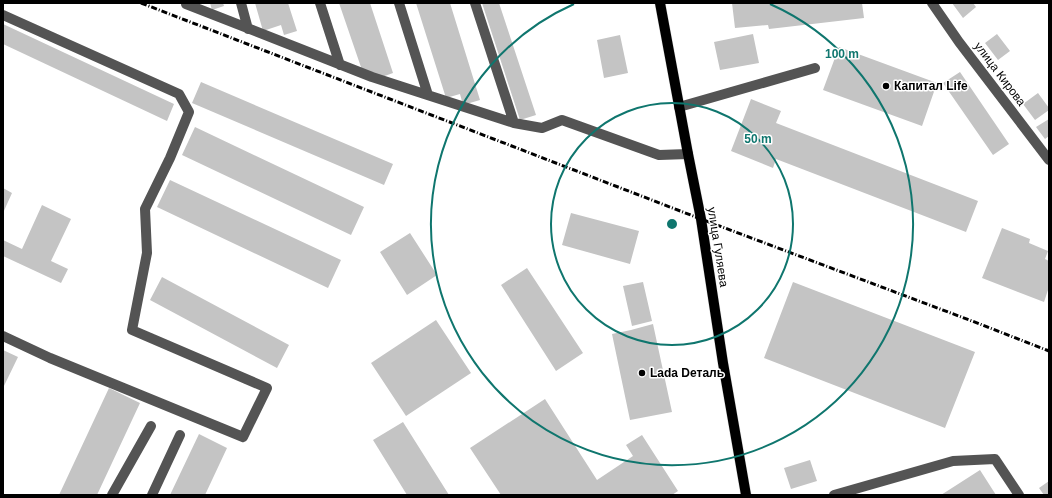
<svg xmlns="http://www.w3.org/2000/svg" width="1052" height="498" viewBox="0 0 1052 498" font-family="Helvetica,sans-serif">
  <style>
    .building { fill: #c4c4c4 }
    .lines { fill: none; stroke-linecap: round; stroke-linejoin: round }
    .major-casing { stroke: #dbdbdb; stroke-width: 11 }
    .minor { stroke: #545454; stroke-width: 10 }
    .major { stroke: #000; stroke-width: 10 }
    .rail { stroke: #000; stroke-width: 3; stroke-dasharray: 6 2 1 2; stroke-linecap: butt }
    .ring { fill: none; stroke: #0f766e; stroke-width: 2 }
    .poi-dot { fill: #000; stroke: #fff; stroke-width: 1.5 }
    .labels { text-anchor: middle; stroke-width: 3; stroke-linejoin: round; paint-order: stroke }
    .street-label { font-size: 12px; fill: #000; stroke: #fff }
    .poi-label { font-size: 12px; font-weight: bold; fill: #000; stroke: #fff; text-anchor: start }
    .centre { fill: #0f766e; stroke: #fff; stroke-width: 2 }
    .ring-label { font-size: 12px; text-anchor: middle; font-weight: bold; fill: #0f766e; stroke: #fff; stroke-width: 3; stroke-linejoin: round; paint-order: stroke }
  </style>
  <rect width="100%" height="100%" fill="#fff"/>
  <path class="building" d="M210,3H223L224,6L212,10Z
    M255,3H288L297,31L284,35L281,25L263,31Z
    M339,3H370L393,73L379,78L363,73Z
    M416,3H450L480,100L463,105L460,94L446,98Z
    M482,3H499L536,115L520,120Z
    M732,3H862L864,18L769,29L768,25L735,28Z
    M952,3H973L976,7L963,18Z
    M3,24L174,104L167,121L3,44Z
    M753,34L759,63L720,70L714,42Z
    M997,34L1010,51L998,60L985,43Z
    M620,35L628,73L604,78L597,40Z
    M839,47L937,83L922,126L823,90Z
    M960,72L1009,144L993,155L943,83Z
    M201,82L393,164L384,185L192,103Z
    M1038,93L1049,108V110L1035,120L1023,104Z
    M751,99L781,111L776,123L978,201L966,232L776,159L773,168L731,151Z
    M1049,119V136L1045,139L1036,127Z
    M195,127L364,207L351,235L182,155Z
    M170,180L341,260L328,288L157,207Z
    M3,188L12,193L3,213Z
    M42,205L71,219L51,261L68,269L61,283L3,256V240L22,249Z
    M571,213L639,231L630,264L562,245Z
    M1002,228L1030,239L1029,243L1048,251L1045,259L1049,261V287L1044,302L982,278Z
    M410,233L437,275L407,295L380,252Z
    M527,268L583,353L556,371L501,285Z
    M162,277L289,345L277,368L150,300Z
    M643,282L652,321L632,326L623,286Z
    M793,282L975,352L945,428L764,358Z
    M436,320L471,373L406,416L371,363Z
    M653,324L672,412L630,420L612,334L631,330Z
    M3,350L18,357L3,388Z
    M109,388L140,403L97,495H59Z
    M545,399L597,480L633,456L626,445L642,435L678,491L672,495H501L470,448Z
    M403,422L449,495H407L373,440Z
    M199,434L227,448L205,495H170Z
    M810,460L817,481L791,489L784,468Z
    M980,470L996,495H941Z
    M1049,481V495H1044L1039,488Z"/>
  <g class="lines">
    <defs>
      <path id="major" d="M660,3L688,154L701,219L723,363L746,495"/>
    </defs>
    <use href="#major" class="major-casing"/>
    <path class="minor" d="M186,3V4L372,77L514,123L542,128L562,120L659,155L688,154
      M241,3L248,29
      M320,3L340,65
      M399,3L428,95
      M475,3L514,123
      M932,3L959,42L1049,160
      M3,15L179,94L189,112L170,158L145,209L147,253L132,330L267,388L243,437L50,358L3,336
      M679,107L815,68
      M112,495L151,426
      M152,495L180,435
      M834,495L953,461L995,459L1019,495"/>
    <use href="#major" class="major"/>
    <path class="rail" d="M141,3L701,219L972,321L1049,351"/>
  </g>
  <g class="ring">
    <circle cx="672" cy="224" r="121"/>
    <path d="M770 4A241 241 0 1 1 574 4"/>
  </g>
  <g class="poi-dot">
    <circle cx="886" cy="86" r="4"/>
    <circle cx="642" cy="373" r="4"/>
  </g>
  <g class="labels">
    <g class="street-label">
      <text transform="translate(1000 74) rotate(53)" y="4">улица Кирова</text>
      <text transform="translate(718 247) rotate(81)" y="4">улица Гуляева</text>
    </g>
    <g class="poi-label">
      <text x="894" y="90">Капитал Life</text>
      <text x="650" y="377">Lada Dеталь</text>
    </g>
  </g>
  <circle cx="672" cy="224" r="6" class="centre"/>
  <g class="ring-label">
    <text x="842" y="58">100 m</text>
    <text x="758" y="143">50 m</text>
  </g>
  <rect width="1052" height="498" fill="none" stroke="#000000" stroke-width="8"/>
</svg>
